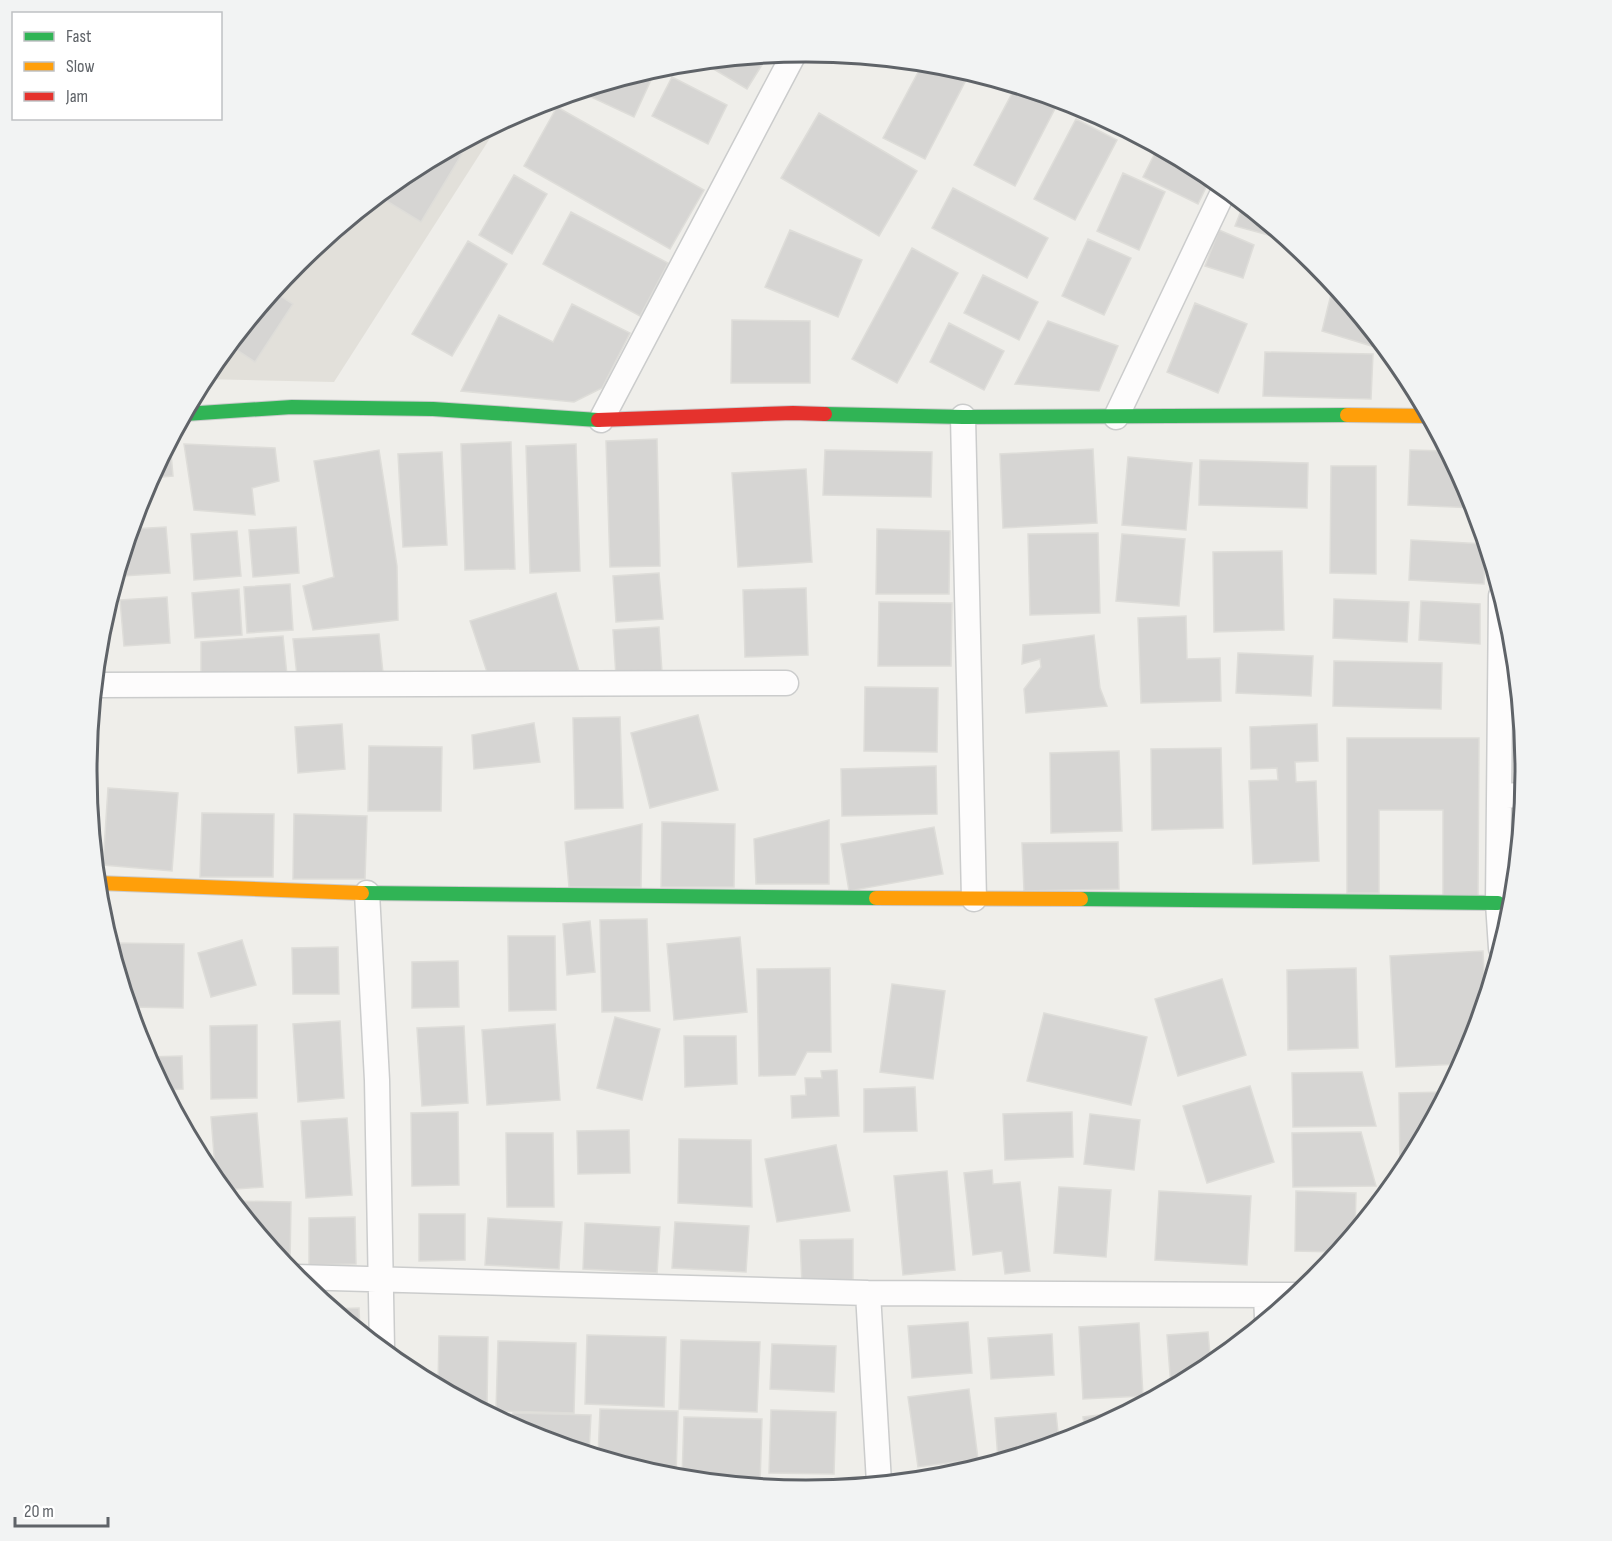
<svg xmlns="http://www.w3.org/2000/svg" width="1612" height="1541" viewBox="0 0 1612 1541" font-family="'Sofia Sans Condensed',sans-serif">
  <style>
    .education { fill: #e2e0da }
    .building { fill: #d6d5d3; stroke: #deddd9; stroke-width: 1.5 }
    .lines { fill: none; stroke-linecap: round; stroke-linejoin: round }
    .street-casing { stroke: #cbcccc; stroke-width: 27 }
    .fast-casing { stroke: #cacacb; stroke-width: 16 }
    .slow-casing { stroke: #cacacb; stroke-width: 16 }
    .jam-casing { stroke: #cacacb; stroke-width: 16 }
    .street { stroke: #fdfcfc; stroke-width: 24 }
    .fast { stroke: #30b455; stroke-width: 14 }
    .slow { stroke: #ff9f0a; stroke-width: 14 }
    .jam { stroke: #e5322d; stroke-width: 14 }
    .rim { fill: none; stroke: #5f6368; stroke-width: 3 }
  </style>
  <rect width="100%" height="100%" fill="#efeeea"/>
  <path class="education" d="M501,121L334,382L203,379L208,370L297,261L407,172Z"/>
  <path class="building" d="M768,55L747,89L700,61Z
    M923,63L934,64L966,80L925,159L883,138Z
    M657,67L634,117L578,91Z
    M672,77L727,105L708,144L652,116Z
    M1016,86L1060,99L1015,186L974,165Z
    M557,107L704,190L670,249L524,166Z
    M819,113L917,171L879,236L781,178Z
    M1076,119L1117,140L1075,220L1034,199Z
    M1158,147L1211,177L1198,204L1143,177Z
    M452,148L462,154L421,222L385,200L397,180L407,172Z
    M1123,173L1165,192L1139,250L1097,231Z
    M514,175L547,194L512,254L479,235Z
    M953,188L1048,238L1027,278L932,228Z
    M1244,203L1278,232L1276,237L1235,226Z
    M361,209L345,235L337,229Z
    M571,212L668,263L640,316L543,264Z
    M790,230L862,260L838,317L765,287Z
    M1219,230L1254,245L1243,278L1205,266Z
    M1088,239L1131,258L1104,315L1062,296Z
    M468,241L507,264L452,356L412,334Z
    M912,248L958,273L897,383L852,359Z
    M983,275L1038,302L1019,340L964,313Z
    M1333,286L1380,342L1378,348L1322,331Z
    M273,291L293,304L255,362L229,345Z
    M1195,303L1247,324L1218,393L1167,372Z
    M572,304L630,333L602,388L574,402L461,391L499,315L553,342Z
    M732,320L810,321V383H731Z
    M1048,321L1118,346L1099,391L1015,384Z
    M949,323L1004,351L984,390L930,362Z
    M1265,352L1373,354L1371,399L1263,396Z
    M657,439L660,566L610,567L606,441Z
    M170,441L173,476L150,478Z
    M511,442L515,569L465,570L461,444Z
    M184,444L275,448L279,481L252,488L255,515L194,510Z
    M576,444L580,571L530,573L526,446Z
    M1093,449L1097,523L1003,528L1000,454Z
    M379,450L397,566L398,620L313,630L303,586L334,577L314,461Z
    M825,450L932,452L931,497L823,495Z
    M1410,450L1447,451L1471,495L1475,508L1408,505Z
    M442,452L447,545L403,547L398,454Z
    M1128,457L1192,463L1186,530L1122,525Z
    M1200,460L1308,463L1307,508L1199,505Z
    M1331,466H1376V574L1330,573Z
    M806,469L812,562L738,567L732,473Z
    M166,527L170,573L123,576L122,559L131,529Z
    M296,527L299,573L253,577L249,530Z
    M877,529L950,531L949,594H876Z
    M237,531L241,576L194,580L191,534Z
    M1098,533L1100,613L1030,615L1028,534Z
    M1122,534L1185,539L1179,606L1116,601Z
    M1411,540L1485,544L1484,584L1409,580Z
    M1282,551L1284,630L1214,632L1213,552Z
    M659,573L663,619L616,622L613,576Z
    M290,584L293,630L247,633L244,587Z
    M806,588L808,655L745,657L743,590Z
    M239,589L242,635L195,638L192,593Z
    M556,593L581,678H489L470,621Z
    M167,597L170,643L124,646L120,600Z
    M1334,599L1409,602L1407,642L1333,638Z
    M1421,601L1480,604V644L1419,640Z
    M879,602L952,603L951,666H878Z
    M1186,616L1187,659L1220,658L1221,701L1141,703L1138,618Z
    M659,627L662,672L616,676L613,630Z
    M379,634L383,673L297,676L293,639Z
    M1094,635L1100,688L1107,706L1026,713L1024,689L1041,667L1040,659L1022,664L1023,645Z
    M283,636L287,675L201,678V642Z
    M1238,653L1313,656L1311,696L1236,693Z
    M1334,661L1442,663L1441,709L1333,706Z
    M865,687L938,688L937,752L864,751Z
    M698,715L718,790L650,808L631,733Z
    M620,717L623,808L575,809L573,718Z
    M534,723L540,762L474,769L472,735Z
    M342,724L345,769L298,773L295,727Z
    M1317,724L1318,761L1295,762L1296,782L1316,781L1319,861L1253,864L1249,781L1278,780L1277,768L1251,769L1250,727Z
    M1347,738H1479L1478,896H1443V810H1379V893H1347Z
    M369,746L442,747L441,811H368Z
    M1221,748L1223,828L1152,830L1151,749Z
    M1119,751L1122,831L1051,833L1050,753Z
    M936,766L937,814L842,816L841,769Z
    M108,788L178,793L172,871L103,865Z
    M202,813L274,814L273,877H200Z
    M294,814L367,816L365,879H293Z
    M829,820V884H756L754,839Z
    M662,822L735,824L734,887H661Z
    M642,824L641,887H569L565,842Z
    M934,827L943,874L849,891L841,844Z
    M1118,842L1119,889L1024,891L1022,843Z
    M647,919L650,1011L602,1012L600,920Z
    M590,921L595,972L567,975L563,924Z
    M508,936H555L556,1010L509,1011Z
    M740,937L747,1012L674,1020L667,944Z
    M242,940L256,985L211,997L198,953Z
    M111,943L184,944L183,1008L130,1007Z
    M338,947L339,994H293L292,948Z
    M1483,951L1485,997L1471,1046L1461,1064L1396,1067L1390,956Z
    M458,961L459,1007L412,1008V962Z
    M830,968L831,1052H807L795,1075L759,1076L757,969Z
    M1356,968L1358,1048L1288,1050L1287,970Z
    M1222,979L1246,1055L1178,1076L1155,999Z
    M892,984L945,991L933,1079L880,1072Z
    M1044,1013L1147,1037L1131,1105L1027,1081Z
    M615,1017L660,1029L642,1100L597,1088Z
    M340,1021L344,1098L298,1102L293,1024Z
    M555,1024L560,1100L487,1105L482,1030Z
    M257,1025V1098L211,1099L210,1026Z
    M464,1026L468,1103L422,1106L417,1028Z
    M684,1036H736L737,1084L685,1087Z
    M182,1056L183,1089L165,1090L147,1057Z
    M837,1070L839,1116L792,1118L791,1096L806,1095L805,1078H822L821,1071Z
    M1362,1072L1376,1126L1293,1127L1292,1073Z
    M1250,1086L1274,1162L1207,1183L1183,1106Z
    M915,1087L917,1131L864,1132V1089Z
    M1446,1092L1404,1171L1400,1173L1399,1093Z
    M458,1112L459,1185L412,1186L411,1113Z
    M1072,1112L1073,1157L1005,1160L1003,1114Z
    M257,1113L263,1187L224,1190L216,1180L211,1117Z
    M1090,1114L1140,1120L1134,1170L1084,1164Z
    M347,1118L352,1195L306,1198L301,1121Z
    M629,1130L630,1173L578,1174L577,1131Z
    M1361,1132L1376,1186L1293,1187L1292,1133Z
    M506,1133H553L554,1207H507Z
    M679,1139L751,1140L752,1207L678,1203Z
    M836,1145L850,1211L777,1222L765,1159Z
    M992,1170L993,1184L1020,1182L1030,1271L1005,1274L1002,1251L973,1255L964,1173Z
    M947,1171L955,1270L903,1275L894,1176Z
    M1059,1187L1111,1190L1106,1257L1054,1253Z
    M1159,1191L1251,1196L1247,1265L1155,1260Z
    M1296,1191L1356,1193L1355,1230L1337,1252L1295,1251Z
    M233,1201L291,1202L290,1265H286Z
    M419,1214H465V1260L419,1261Z
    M355,1217L356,1264L309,1265V1218Z
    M488,1218L562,1222L559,1269L485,1265Z
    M675,1222L749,1226L746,1272L672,1268Z
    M585,1223L660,1227L657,1273L583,1269Z
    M853,1239V1282L802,1284L800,1240Z
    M359,1308L360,1331L334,1309Z
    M968,1322L972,1373L912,1378L908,1326Z
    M1139,1323L1143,1396L1083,1399L1079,1327Z
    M1208,1332L1211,1365L1171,1387L1167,1335Z
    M1052,1334L1054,1375L991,1379L988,1338Z
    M587,1335L666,1337L664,1407L585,1404Z
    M439,1336L488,1337L487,1407H478L438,1386Z
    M681,1340L760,1342L757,1412L679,1409Z
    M498,1341L576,1343L574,1413L496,1411Z
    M772,1344L836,1346L834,1392L770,1389Z
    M969,1389L978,1459L918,1467L908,1397Z
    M600,1409L678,1411L676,1477L665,1476L598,1456Z
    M771,1410L836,1412L834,1474L769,1473Z
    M1125,1412L1085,1433L1083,1417Z
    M513,1413L591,1415L589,1453L530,1435L512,1425Z
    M1056,1413L1059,1442L998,1460L995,1418Z
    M684,1417L762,1419L760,1485L682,1478Z"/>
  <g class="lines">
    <defs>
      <path id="street" d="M963,417L974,899
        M1116,417L1225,188
        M601,420L795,52
        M95,685L786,683
        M1500,796L1523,795
        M367,893L377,1080L382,1348
        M1501,948L1498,903L1501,596
        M296,1277L868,1293L1296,1295
        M868,1293L879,1483
        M1266,1295L1267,1318"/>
      <path id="fast" d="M185,414L292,407L433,409L598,420
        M825,414L963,417L1347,415
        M362,893L876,898
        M1081,899L1498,903"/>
      <path id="slow" d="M1347,415L1428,416
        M98,883L362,893
        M876,898L1081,899"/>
      <path id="jam" d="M598,420L793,413L825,414"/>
    </defs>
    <use href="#street" class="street-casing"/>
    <use href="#fast" class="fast-casing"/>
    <use href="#slow" class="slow-casing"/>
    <use href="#jam" class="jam-casing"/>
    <use href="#street" class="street"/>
    <use href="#fast" class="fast"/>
    <use href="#slow" class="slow"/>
    <use href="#jam" class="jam"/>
  </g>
  <path d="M0 0H1612V1541H0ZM97 771a709 709 0 1 1 1418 0a709 709 0 1 1-1418 0Z" fill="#f2f3f3" fill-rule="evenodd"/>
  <path class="rim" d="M97 771a709 709 0 1 1 1418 0a709 709 0 1 1-1418 0Z"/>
  <rect x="12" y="12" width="210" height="108" fill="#ffffff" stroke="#bfc1c3" stroke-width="1.5"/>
  <rect x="24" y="32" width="30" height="9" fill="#30b455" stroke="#bfc1c3" stroke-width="1.5"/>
  <text x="66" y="42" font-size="18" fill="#5f6368">Fast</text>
  <rect x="24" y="62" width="30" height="9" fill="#ff9f0a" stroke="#bfc1c3" stroke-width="1.5"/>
  <text x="66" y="72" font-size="18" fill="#5f6368">Slow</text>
  <rect x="24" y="92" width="30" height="9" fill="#e5322d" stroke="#bfc1c3" stroke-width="1.5"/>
  <text x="66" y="102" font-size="18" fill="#5f6368">Jam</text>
  <path d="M15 1517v9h93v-9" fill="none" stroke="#5f6368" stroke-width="3"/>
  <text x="24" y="1517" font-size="18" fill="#5f6368" stroke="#ffffff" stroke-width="4.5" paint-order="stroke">20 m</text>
</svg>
